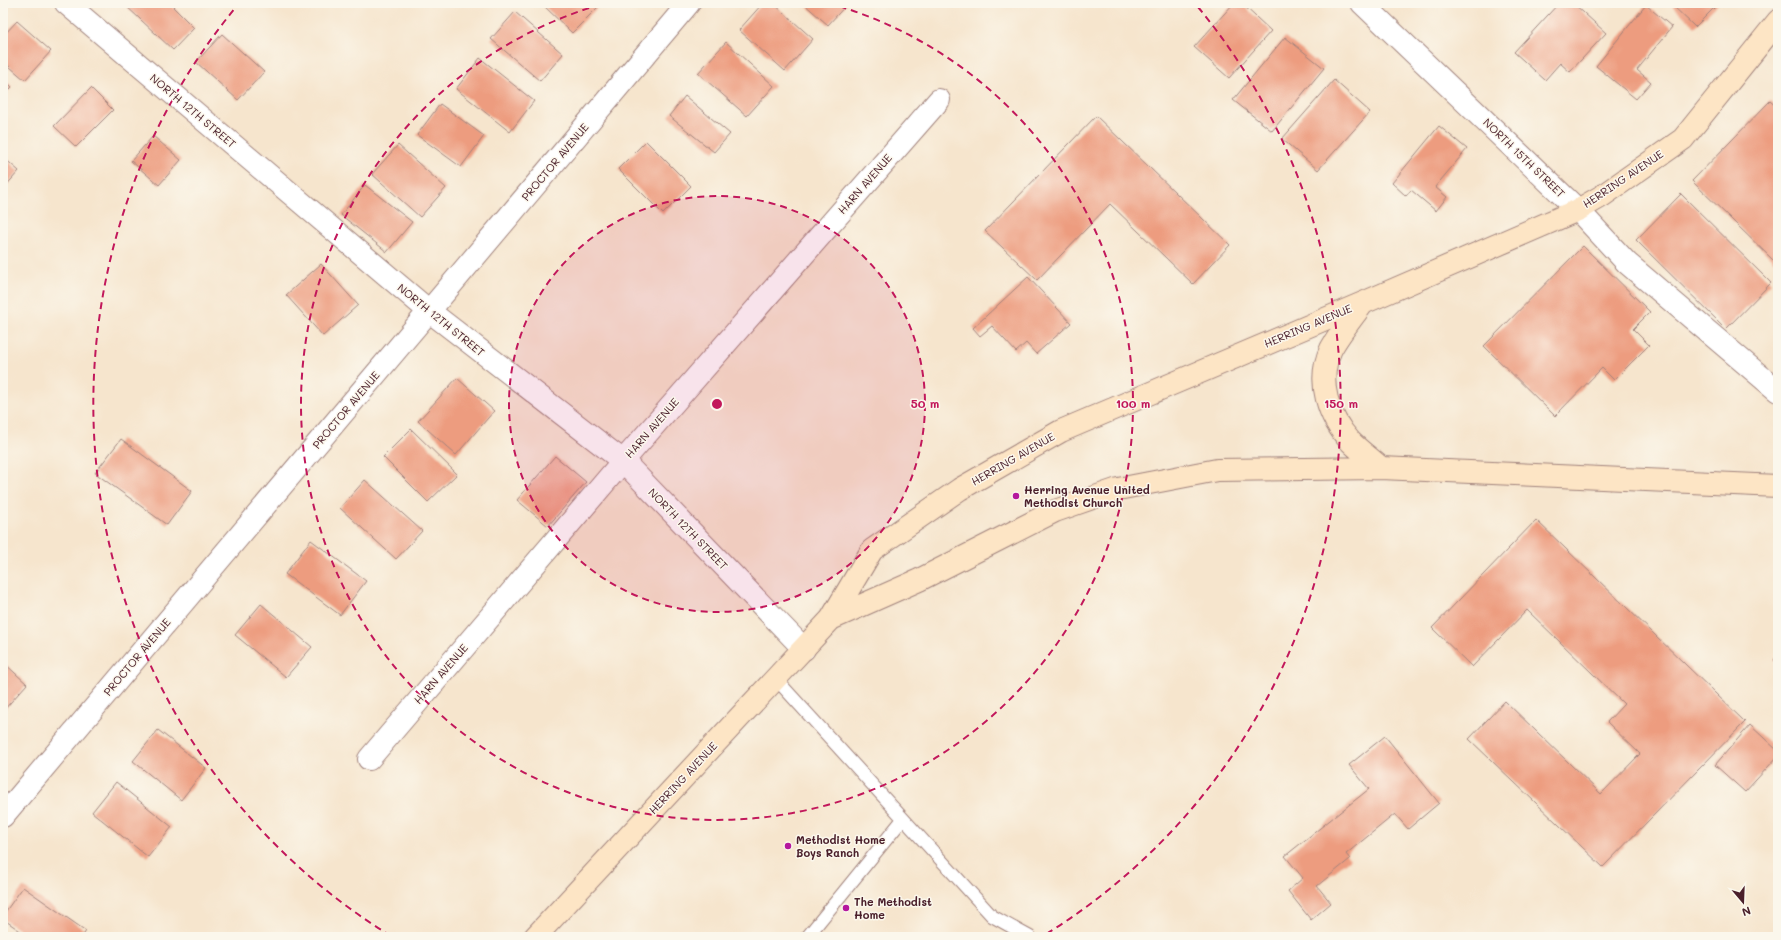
<svg xmlns="http://www.w3.org/2000/svg" width="1781" height="940" viewBox="0 0 1781 940" font-family="Mali,sans-serif">
  <style>
    .building { fill: #ed9c7f }
    .lines { fill: none; stroke-linecap: round; stroke-linejoin: round }
    .lane-casing { stroke: #a0827c; stroke-width: 14 }
    .street-casing { stroke: #a0827c; stroke-width: 24 }
    .secondary-casing { stroke: #a0827c; stroke-width: 24 }
    .lane { stroke: #fff; stroke-width: 12 }
    .street { stroke: #fff; stroke-width: 22 }
    .secondary { stroke: #fde5c5; stroke-width: 22 }
    .ring { fill: none; stroke: #c2185b; stroke-width: 2; stroke-dasharray: 7 5 }
    .poi-dot { fill: #b5179e; stroke: #fbf7ec; stroke-width: 1.5 }
    .labels { text-anchor: middle; stroke-width: 3; stroke-linejoin: round; paint-order: stroke }
    .street-label { font-size: 11px; fill: #4a1f2b; stroke: #fbf7ec }
    .poi-label { font-size: 11px; font-weight: bold; fill: #4a1f2b; stroke: #fbf7ec; text-anchor: start }
    .centre { fill: #c2185b; stroke: #fbf7ec; stroke-width: 2 }
    .ring-label { font-size: 12px; text-anchor: middle; font-weight: bold; fill: #c2185b; stroke: #fbf7ec; stroke-width: 3; stroke-linejoin: round; paint-order: stroke }
  </style>
  <rect width="100%" height="100%" fill="#fbf7ec"/>
  <filter id="ink" filterUnits="userSpaceOnUse"><feTurbulence type="fractalNoise" baseFrequency=".025" numOctaves="2"/><feDisplacementMap in="SourceGraphic" scale="8" xChannelSelector="R" yChannelSelector="G"/><feConvolveMatrix kernelMatrix="1 2 1 2 8 2 1 2 1" color-interpolation-filters="sRGB"/></filter>
  <filter id="wash" filterUnits="userSpaceOnUse"><feTurbulence type="fractalNoise" baseFrequency=".012" numOctaves="4" result="noise"/><feDisplacementMap in="SourceGraphic" scale="16" xChannelSelector="R" yChannelSelector="G"/><feGaussianBlur stdDeviation="0.9" result="paint"/><feColorMatrix in="noise" values="0 0 0 0 0 0 0 0 0 0 0 0 0 0 0 0 0 1.4 0 .05"/><feComposite in="paint" operator="in"/></filter>
  <g filter="url(#wash)">
    <rect width="100%" height="100%" fill="#f6e5cd"/>
    <g id="blocks">
      <path class="building" d="M125,3H177L173,7L194,28L173,50L124,4Z
        M541,3H602L572,33Z
        M763,3H773L813,39L785,71L739,30Z
        M803,3H848L828,25Z
        M1234,3H1241L1271,31L1229,78L1194,47Z
        M1559,3H1573L1606,33L1570,72L1560,63L1545,80L1514,52Z
        M1670,3H1719L1695,27Z
        M1646,5L1672,27L1637,70L1651,82L1636,99L1596,66Z
        M515,12L563,54L540,81L491,39Z
        M17,21L51,51L25,80L3,61V36Z
        M222,34L264,72L238,100L196,62Z
        M1285,37L1324,68L1272,131L1233,100Z
        M726,42L774,86L747,116L698,73Z
        M480,58L534,101L510,132L456,89Z
        M3,78L12,87L3,96Z
        M1334,80L1370,112L1318,170L1282,139Z
        M91,88L113,110L76,147L54,126Z
        M685,96L730,134L714,152L669,116Z
        M1770,101L1778,108V258L1775,262L1692,181Z
        M440,104L484,136L461,167L417,135Z
        M1096,116L1230,245L1193,284L1110,204L1037,280L985,231Z
        M1439,126L1467,149L1435,187L1447,197L1436,211L1411,190L1406,196L1392,183Z
        M153,136L181,160L159,185L131,161Z
        M646,141L691,186L663,214L618,169Z
        M398,145L446,188L420,217L372,174Z
        M3,157L19,171L3,189Z
        M365,185L412,222L387,252L341,215Z
        M1681,194L1771,283L1726,329L1636,240Z
        M1583,246L1650,312L1633,329L1649,345L1614,380L1602,368L1555,416L1484,346Z
        M321,264L358,305L323,336L286,295Z
        M1028,277L1071,323L1036,354L1026,343L1016,352L992,326L980,336L973,328Z
        M457,378L494,411L456,455L418,421Z
        M411,429L457,474L428,502L383,457Z
        M121,439L192,491L167,525L95,473Z
        M555,456L586,482L548,526L517,500Z
        M365,480L422,531L396,559L340,508Z
        M1536,520L1745,722L1603,867L1469,739L1505,701L1601,794L1640,754L1607,722L1624,704L1527,610L1472,667L1432,628Z
        M311,540L366,581L340,615L285,574Z
        M261,604L312,647L286,677L235,635Z
        M1778,655V664L1774,660Z
        M3,662L27,684L3,711Z
        M1750,725L1778,751V756L1745,792L1715,765Z
        M158,730L206,768L181,800L133,761Z
        M1385,736L1439,803L1408,829L1395,814L1346,854L1350,859L1317,886L1331,903L1311,920L1288,891L1303,878L1285,856L1369,789L1349,765Z
        M116,782L172,827L148,857L92,812Z
        M23,887L86,931L82,937H29L3,919V915Z"/>
    </g>
  </g>
  <g filter="url(#ink)">
    <use href="#blocks" fill-opacity="0" stroke="#a0827c" stroke-width="1"/>
    <g class="lines">
      <defs>
        <path id="lane" d="M776,679L992,916L1030,937
          M807,937L903,819"/>
        <path id="street" d="M66,3L429,311L623,461L804,649
          M1362,3L1578,210L1627,263L1778,391
          M369,759L623,461L939,100
          M3,816L689,3"/>
        <path id="secondary" d="M1363,303C1353,317 1339,334 1331,349C1316,381 1328,417 1351,442C1360,451 1371,459 1381,468
          M831,619L919,580L1055,511L1118,489L1217,470L1381,468L1778,486
          M535,937L831,619L872,550L960,489L1061,431L1363,303L1578,210L1602,196L1683,139L1778,21"/>
      </defs>
      <use href="#lane" class="lane-casing"/>
      <use href="#street" class="street-casing"/>
      <use href="#secondary" class="secondary-casing"/>
      <use href="#lane" class="lane"/>
      <use href="#street" class="street"/>
      <use href="#secondary" class="secondary"/>
    </g>
  </g>
  <circle cx="717" cy="404" r="208" fill="#c2185b" fill-opacity=".12"/>
  <g class="ring">
    <circle cx="717" cy="404" r="208"/>
    <path d="M828 3A416 416 0 1 1 606 3"/>
    <path d="M391 936A624 624 0 0 1 236 7M1198 7A624 624 0 0 1 1043 936"/>
  </g>
  <g class="poi-dot">
    <circle cx="1016" cy="496" r="4"/>
    <circle cx="788" cy="846" r="4"/>
    <circle cx="846" cy="908" r="4"/>
  </g>
  <g class="labels">
    <g class="street-label">
      <text transform="translate(193 111) rotate(40)" y="4">NORTH 12TH STREET</text>
      <text transform="translate(1524 158) rotate(44)" y="4">NORTH 15TH STREET</text>
      <text transform="translate(555 162) rotate(-50)" y="4">PROCTOR AVENUE</text>
      <text transform="translate(1623 179) rotate(-34)" y="4">HERRING AVENUE</text>
      <text transform="translate(865 184) rotate(-49)" y="4">HARN AVENUE</text>
      <text transform="translate(441 320) rotate(39)" y="4">NORTH 12TH STREET</text>
      <text transform="translate(1308 326) rotate(-23)" y="4">HERRING AVENUE</text>
      <text transform="translate(346 410) rotate(-50)" y="4">PROCTOR AVENUE</text>
      <text transform="translate(652 428) rotate(-49)" y="4">HARN AVENUE</text>
      <text transform="translate(1013 459) rotate(-30)" y="4">HERRING AVENUE</text>
      <text transform="translate(688 529) rotate(46)" y="4">NORTH 12TH STREET</text>
      <text transform="translate(137 657) rotate(-50)" y="4">PROCTOR AVENUE</text>
      <text transform="translate(441 674) rotate(-49)" y="4">HARN AVENUE</text>
      <text transform="translate(683 778) rotate(-47)" y="4">HERRING AVENUE</text>
    </g>
    <g class="poi-label">
      <text x="1024" y="494">Herring Avenue United<tspan x="1024" dy="13">Methodist Church</tspan></text>
      <text x="796" y="844">Methodist Home<tspan x="796" dy="13">Boys Ranch</tspan></text>
      <text x="854" y="906">The Methodist<tspan x="854" dy="13">Home</tspan></text>
    </g>
  </g>
  <circle cx="717" cy="404" r="6" class="centre"/>
  <g class="ring-label">
    <text x="925" y="408">50 m</text>
    <text x="1133" y="408">100 m</text>
    <text x="1341" y="408">150 m</text>
  </g>
  <rect width="1781" height="940" fill="none" stroke="#fbf7ec" stroke-width="16"/>
  <g transform="translate(1743 902) rotate(161)" stroke="#fbf7ec" stroke-width="3" paint-order="stroke">
  <path d="M0-3L7 15L0 10L-7 15Z" fill="#4a1f2b"/>
  <text y="-6" font-size="11" font-weight="bold" text-anchor="middle" fill="#4a1f2b">N</text>
  </g>
</svg>
